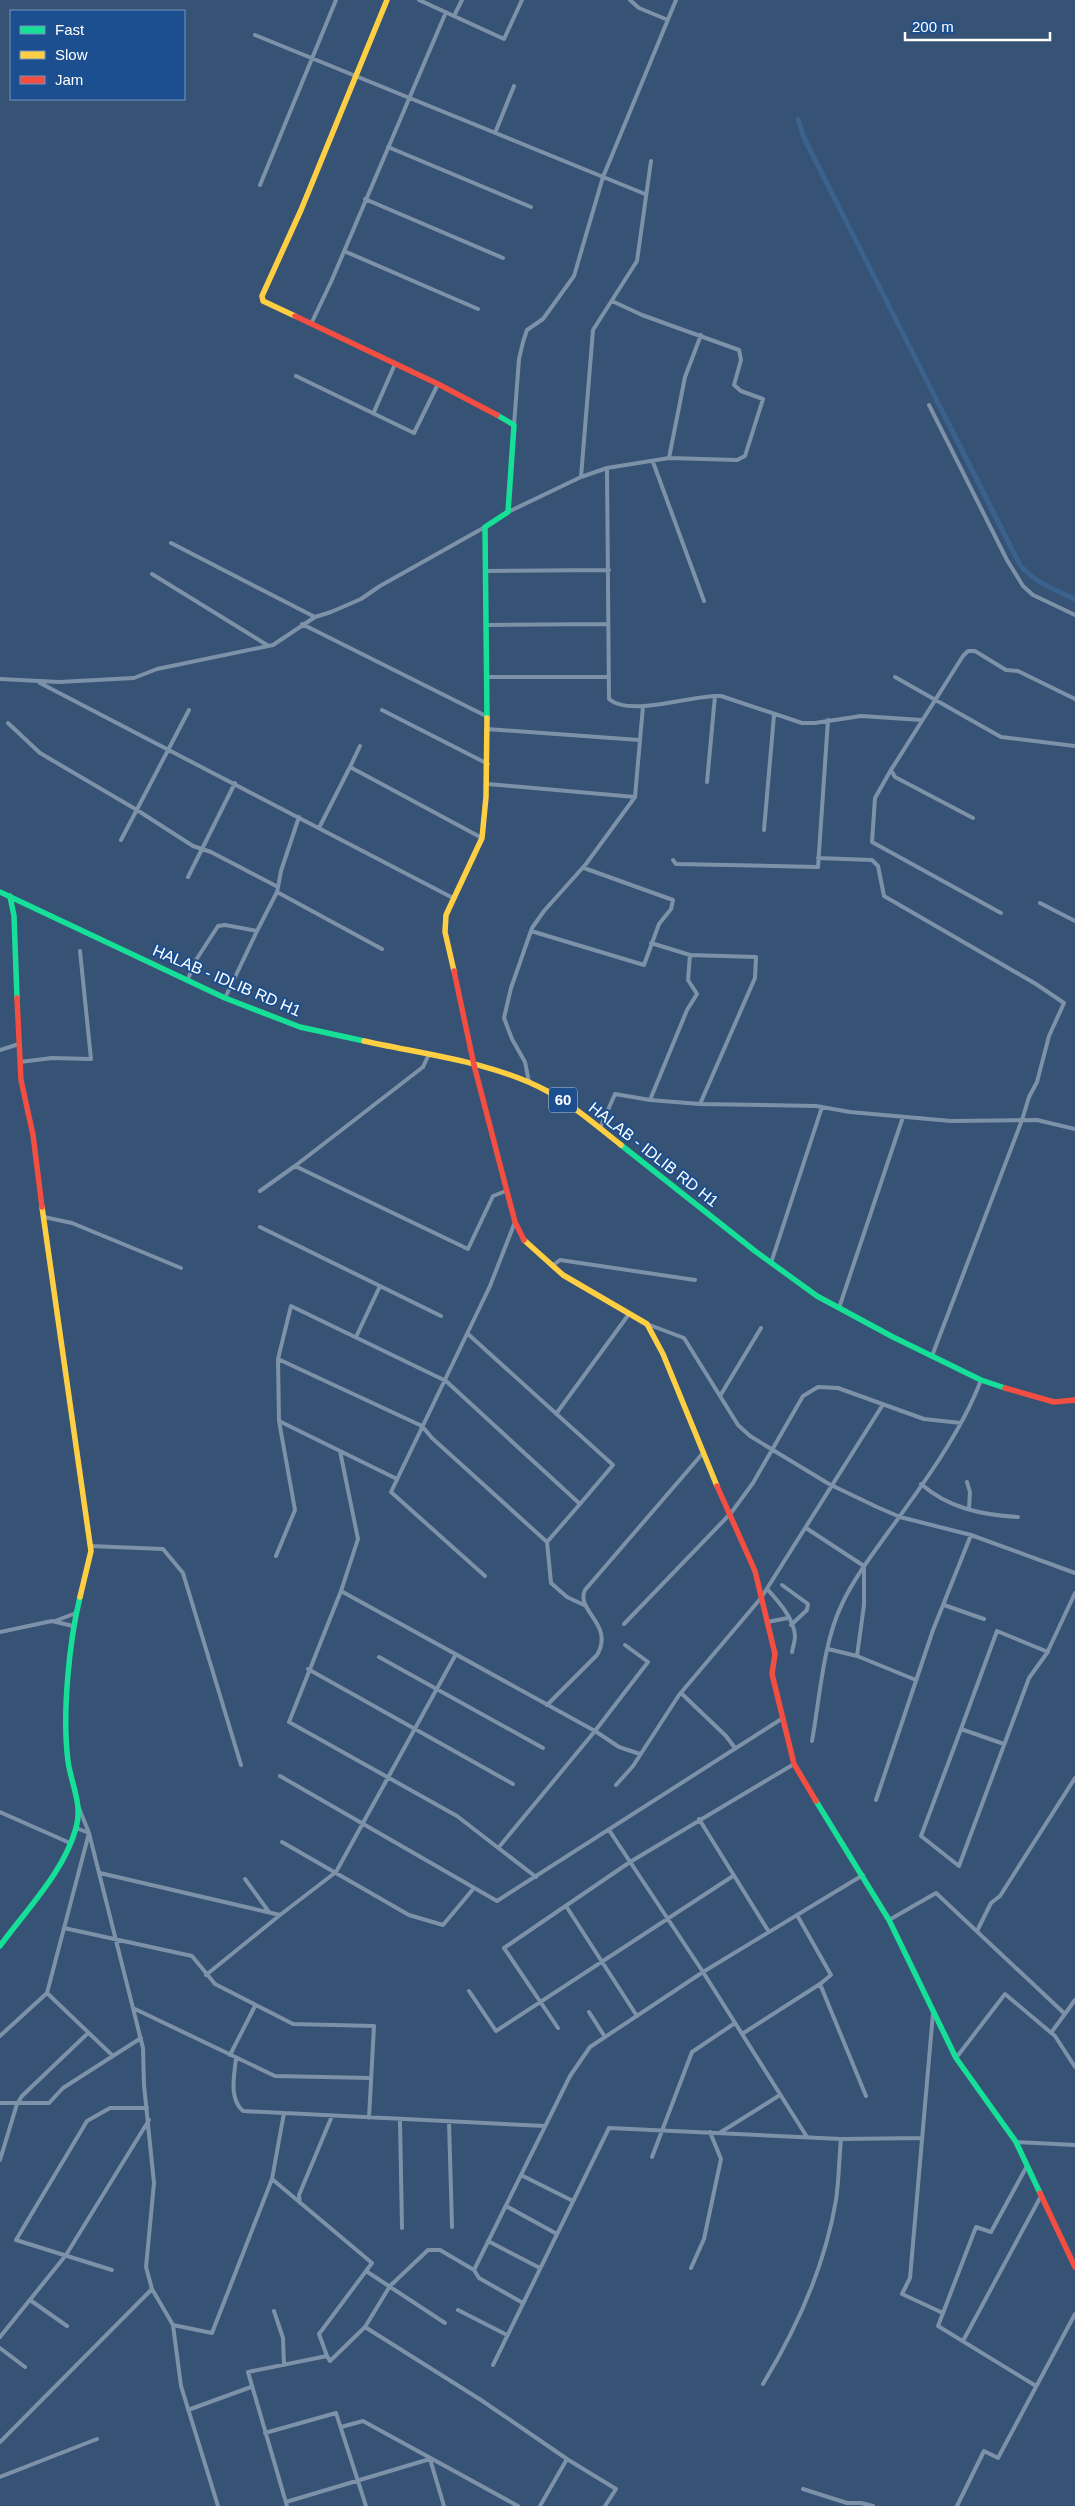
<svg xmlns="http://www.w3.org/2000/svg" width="1075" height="2506" viewBox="0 0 1075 2506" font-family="Arial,sans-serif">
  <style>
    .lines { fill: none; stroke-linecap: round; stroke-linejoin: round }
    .canal { stroke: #3b618d; stroke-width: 5 }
    .street { stroke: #7d92a8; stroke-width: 4 }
    .fast { stroke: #16e098; stroke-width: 5.5 }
    .slow { stroke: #ffcf43; stroke-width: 5.5 }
    .jam { stroke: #f24e42; stroke-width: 5.5 }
    .labels { text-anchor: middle; stroke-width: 4; stroke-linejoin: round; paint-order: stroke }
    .shield { fill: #1b4f8f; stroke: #bbcadd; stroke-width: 1 }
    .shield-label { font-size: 15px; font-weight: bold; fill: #fff }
    .street-label { font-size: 16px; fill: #fff; stroke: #1b4f8f }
  </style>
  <rect width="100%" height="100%" fill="#365274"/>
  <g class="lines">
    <path class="canal" d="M798,119L804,138L1020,565C1034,582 1055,590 1075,599"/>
    <path class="street" d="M419,0L504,39L522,0
      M630,0L639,8L668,20
      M454,16L462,0
      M255,35L645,194
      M495,133L514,86
      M388,147L531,207
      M260,185L336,0
      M365,199L503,258
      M344,251L478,309
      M311,324L331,282L446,12
      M296,376L414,433L438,384
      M929,405L1007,560L1023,586L1033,595L1075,615
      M374,412L395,364
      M514,425L519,359L523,342L527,330L543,319L574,276L603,177L676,0
      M669,458L685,377L701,335
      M653,462L704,601
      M607,468L609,699C631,718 692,694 721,696L802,723H815L861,716L922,720
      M581,477L593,330L637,261L651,161
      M508,512L581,477L607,468L669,458L737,460L745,456L763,399L741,391L734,385L741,360L739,350L642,315L612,301
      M171,543L315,617
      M487,571L609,570
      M152,574L267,645
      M302,624L488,717
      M488,625L608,624
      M488,677H608
      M895,677L1001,737L1075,746
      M0,679L59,682L134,678L157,669L273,645L315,617L331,612L361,599L380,586L485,527
      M40,683L453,898
      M382,710L488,764
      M8,723L40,753L137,810L193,846L211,852L278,887L277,892L382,949
      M487,729L639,740
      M360,746L350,767L482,838
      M892,768L875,798L872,842L1001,913
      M707,782L715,696
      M488,784L635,797
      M973,818L895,777L891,770L963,656L968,651H975L1006,670L1018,671L1075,699
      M319,828L350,767
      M764,830L774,715
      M121,840L189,710
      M818,858L872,860L878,866L884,896L1036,984L1064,1003L1049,1036L1037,1082L1029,1097L1022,1120L932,1356
      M673,860L676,864L818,867L828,720
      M188,877L235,783
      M278,887L281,871L299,817
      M1040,903L1075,921
      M531,931L644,965L659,924L671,909L673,900L584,868
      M651,943L690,955
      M188,979L196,960L218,926L225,925L257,931L277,892
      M225,998L257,931
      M0,1050L19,1044
      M20,1062L52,1058L91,1059L80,951
      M529,1082L525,1062L512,1039L504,1018L511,988L532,928L544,911L586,864L635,797L643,706
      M650,1100L700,1104L816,1106L850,1112L951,1121L1037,1120L1075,1129
      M600,1128L615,1094L650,1100L687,1010L697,994L688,980L690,955L756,957L755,978L700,1104
      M295,1166L468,1249L493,1196L506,1191
      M260,1191L295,1166L423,1067L429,1054
      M44,1217L72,1223L181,1268
      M260,1227L441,1316
      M771,1263L822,1107
      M552,1266L560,1260L695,1280
      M839,1308L903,1117
      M647,1324L684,1338L738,1425L750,1436L829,1484L877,1507L900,1517L971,1535L1075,1573
      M356,1337L380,1286
      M278,1359L422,1426L432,1438L547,1542L551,1583L567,1597L586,1606
      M720,1396L761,1328
      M556,1414L629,1314
      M279,1421L397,1479
      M340,1451L358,1539L341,1591L289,1722L457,1816L536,1877
      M967,1482L970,1492L969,1509
      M921,1484C948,1508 982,1515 1018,1517
      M806,1528L864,1566V1605L857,1656L828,1649
      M547,1542L580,1504
      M90,1546L163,1549L183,1573L241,1765
      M276,1556L295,1510L279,1421L278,1359L291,1306L446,1381L580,1504L613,1465L468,1334
      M485,1576L391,1492L490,1286L515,1222
      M782,1585L808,1604L807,1610L791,1625
      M767,1589C778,1601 794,1618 795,1636C795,1641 793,1647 792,1652
      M341,1591L595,1731L619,1747L640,1754
      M944,1605L984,1619
      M55,1621L76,1613
      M767,1622L788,1618
      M624,1624L731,1513L753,1483L803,1396L818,1387L838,1388L924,1419L961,1423
      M0,1632L52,1621L73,1626
      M857,1656L916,1680
      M379,1657L543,1748
      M308,1669L513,1784
      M681,1693L726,1736L735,1748
      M547,1705L597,1655C615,1624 575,1611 585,1590L703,1453
      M961,1729L997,1631L1048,1652
      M812,1741C820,1697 823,1643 842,1604C854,1578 872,1555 889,1531C922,1486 962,1431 981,1380
      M1004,1744L961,1729L921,1836L959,1866L1029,1678L1047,1653L1075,1593
      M280,1776L497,1901L783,1718
      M616,1785L633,1766L679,1695L761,1598L882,1406
      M876,1800L933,1630L971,1535
      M0,1812L70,1843
      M699,1819L769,1932
      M76,1828L89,1833L143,2048L144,2085L154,2183L146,2267L152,2289L173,2325L181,2386L218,2506
      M609,1830L703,1972L807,2137
      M282,1842L409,1915L443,1925L474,1888
      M499,1847L595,1731L648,1662L625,1645
      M100,1873L280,1915L336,1872L456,1654
      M245,1879L269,1912
      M566,1906L637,2016
      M889,1920L936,1893L1065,2014
      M64,1928L192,1956L215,1984L293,2024L374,2026L369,2118
      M977,1931L991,1903L1000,1896L1075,1778
      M206,1975L280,1915
      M820,1984L866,2096
      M469,1991L496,2031L733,1876
      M47,1993L113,2056
      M135,2009L275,2076L371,2078
      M589,2012L605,2037
      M933,2013L910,2278L902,2294L943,2313
      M558,2028L504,1948L630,1862L794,1764
      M1051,2033L1075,2000
      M742,2034L820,1984L831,1975L797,1915
      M0,2036L47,1993L89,1833L79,1808
      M230,2055L255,2006
      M956,2058L1005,1994L1055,2036L1075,2067
      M236,2059C234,2076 229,2099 243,2111L545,2126
      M0,2103H49L63,2088L141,2038
      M400,2120L402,2228
      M449,2122L452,2227
      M721,2132L780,2095
      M1016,2142L1075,2145
      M652,2157L692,2052L735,2023
      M0,2160L17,2104L22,2096L88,2033
      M1027,2166L991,2232L976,2227L938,2326L1036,2386
      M521,2175L573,2201
      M272,2179L372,2263L319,2334L327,2356
      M300,2203L299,2195L332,2116
      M506,2206L557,2234
      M488,2241L540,2268
      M691,2268L704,2239L721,2159L710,2132
      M112,2270L16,2240L87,2121L110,2108H147
      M366,2271L445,2323
      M30,2300L67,2326
      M523,2303L479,2278L474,2270L570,2076L590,2047L703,1972L863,1875
      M458,2310L507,2335
      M274,2311L283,2338L284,2365
      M173,2325L212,2333L272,2179L284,2113
      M365,2327L481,2400L567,2459L540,2506
      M0,2337L66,2255L149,2120
      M963,2341L1041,2196
      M0,2348L25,2367
      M493,2365L609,2128L841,2139L922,2138
      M763,2384C797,2328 825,2266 836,2200C839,2180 839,2159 841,2139
      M188,2410L251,2387
      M341,2427L363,2421L518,2506
      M265,2433L336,2413L366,2506
      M0,2442L152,2289
      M567,2459L616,2489L605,2506
      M0,2477L97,2439
      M803,2489L847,2503H861L873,2506
      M286,2502L430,2459L444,2506
      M287,2506L248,2372L327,2356L330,2361L365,2327L390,2286L428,2250H440L474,2270
      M957,2506L984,2451L998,2458L1075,2314"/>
    <path class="fast" d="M487,718L485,527L508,512L514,425L497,415
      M0,892L225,998L300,1027L364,1041
      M10,896L14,916L17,998
      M621,1145L755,1251L817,1296L893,1337L981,1380L1005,1388
      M816,1801L889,1920L956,2058L1016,2142L1040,2193
      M0,1946C26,1910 64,1872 76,1828C83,1804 71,1784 68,1761C62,1715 69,1642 80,1597"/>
    <path class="slow" d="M295,316L263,301L262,296L301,210L387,0
      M454,971L445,932L446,915L482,838L486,797L487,718
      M364,1041C422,1054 494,1062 547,1091C574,1106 597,1126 621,1145
      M42,1207L91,1551L80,1597
      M524,1240L563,1275L647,1324L663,1354L717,1486"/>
    <path class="jam" d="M295,316L438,384L497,415
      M454,971L474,1065L515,1222L524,1240
      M17,998L21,1080L33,1135L42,1207
      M1005,1388L1054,1402L1075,1400
      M717,1486L755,1571L775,1654L772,1674L794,1764L816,1801
      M1040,2193L1075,2267"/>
  </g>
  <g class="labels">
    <rect class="shield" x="549" y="1087.5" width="28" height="25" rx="4"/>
    <g class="shield-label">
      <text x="563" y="1105">60</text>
    </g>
    <g class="street-label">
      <text transform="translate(227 980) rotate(23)" y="6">HALAB - IDLIB RD H1</text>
      <text transform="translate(654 1154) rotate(38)" y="6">HALAB - IDLIB RD H1</text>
    </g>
  </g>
  <rect x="10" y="10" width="175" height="90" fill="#1b4f8f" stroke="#7695bc"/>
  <rect x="20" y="26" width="25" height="8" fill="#16e098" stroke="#7695bc"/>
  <text x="55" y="35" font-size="15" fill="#ffffff">Fast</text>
  <rect x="20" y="51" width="25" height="8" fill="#ffcf43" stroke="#7695bc"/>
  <text x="55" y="60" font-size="15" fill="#ffffff">Slow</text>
  <rect x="20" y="76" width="25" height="8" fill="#f24e42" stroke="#7695bc"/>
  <text x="55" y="85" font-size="15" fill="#ffffff">Jam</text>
  <path d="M905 32v8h145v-8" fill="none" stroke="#ffffff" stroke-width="2.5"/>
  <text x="912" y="32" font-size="15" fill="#ffffff" stroke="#1b4f8f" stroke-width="4" paint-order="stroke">200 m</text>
</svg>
